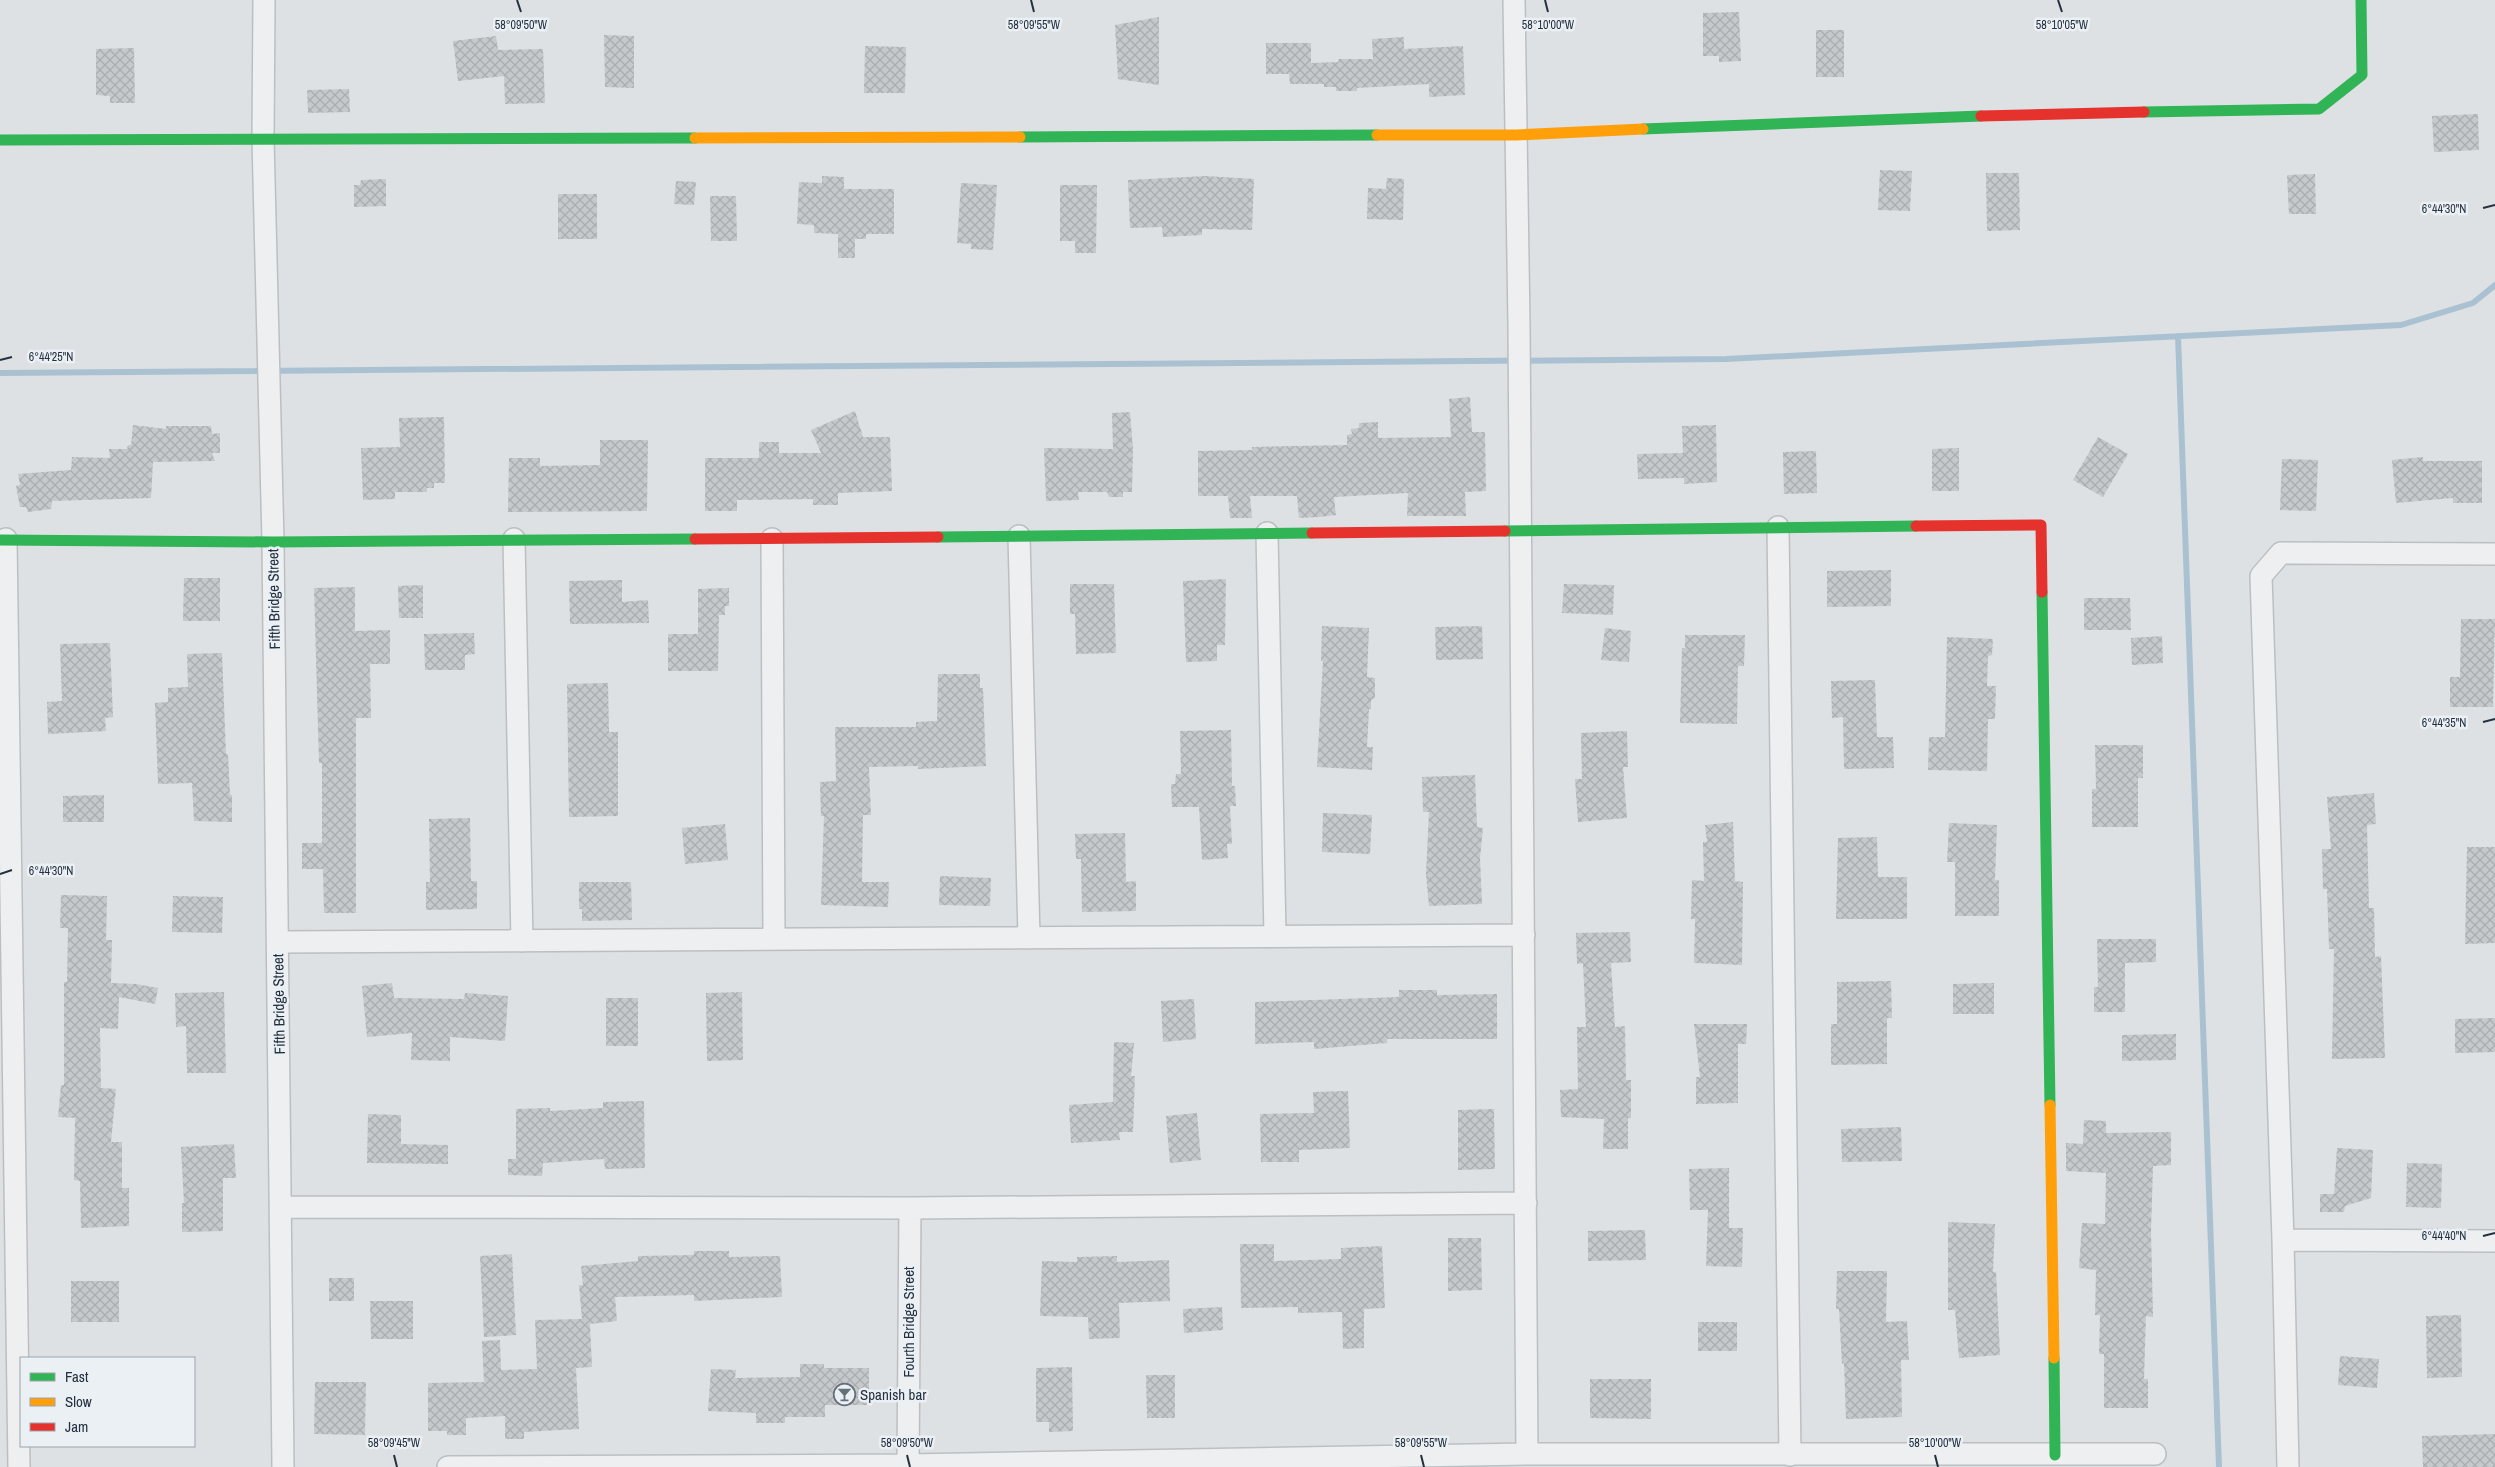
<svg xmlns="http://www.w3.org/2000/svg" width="2495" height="1467" viewBox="0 0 2495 1467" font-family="'Archivo Narrow',sans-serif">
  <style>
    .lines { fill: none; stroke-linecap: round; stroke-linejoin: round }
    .stream { stroke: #aac1d2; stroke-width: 6 }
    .building { fill: url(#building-cross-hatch) }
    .street-casing { stroke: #bcbfc2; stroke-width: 24 }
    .street { stroke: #edeff1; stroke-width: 21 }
    .fast { stroke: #30b455; stroke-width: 11 }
    .slow { stroke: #ff9f0a; stroke-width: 11 }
    .jam { stroke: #e5322d; stroke-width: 11 }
    .ticks { fill: none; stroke: #25303e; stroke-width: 2 }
    .labels { text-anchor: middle; stroke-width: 5; stroke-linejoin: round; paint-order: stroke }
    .street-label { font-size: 15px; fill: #25303e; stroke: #ebf0f5 }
    .poi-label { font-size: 15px; fill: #25303e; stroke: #ebf0f5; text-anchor: start }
    .ticks-label { font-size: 12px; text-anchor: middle; fill: #25303e; stroke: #ebf0f5; stroke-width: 5; stroke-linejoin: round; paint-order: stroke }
  </style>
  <defs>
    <pattern id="building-cross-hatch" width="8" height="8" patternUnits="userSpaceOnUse" patternTransform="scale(1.25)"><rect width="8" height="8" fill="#c6c9cc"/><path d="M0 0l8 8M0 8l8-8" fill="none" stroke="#aaadb0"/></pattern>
  </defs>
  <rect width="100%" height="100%" fill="#dee1e4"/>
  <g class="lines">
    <path class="stream" d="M2178,336L2219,1467
      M0,373L1726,359L2401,325L2473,303L2495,285"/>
  </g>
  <path class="building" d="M1739,12L1741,61L1719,62V56H1703V13Z
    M1159,17V85L1118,79L1115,25Z
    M1816,30H1844V77H1816Z
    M604,35L634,36V88L605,87Z
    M496,36L498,50L543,49L545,103L505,104L504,76L458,81L453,41Z
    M1404,37V49L1463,46L1465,95L1429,97V84L1357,88V91H1336V87H1324V84H1290L1289,74H1266V43H1311V63L1338,62L1339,59H1373L1372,39Z
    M865,46L906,47L905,93H864Z
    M134,48L135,103H110V96L96,95V49Z
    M349,89L350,112L308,113L307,90Z
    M2478,114L2479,150L2434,152L2432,116Z
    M1880,170L1912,171L1910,211L1878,210Z
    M1986,173H2019L2020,230L1987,231Z
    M2315,174L2316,214H2289L2287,175Z
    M822,176L844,177V189H894V234H866V239H855V258H838V234L814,233V225L797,224L799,182L822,183Z
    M1206,176L1254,179L1252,230L1202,229V235L1163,237L1162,227L1130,228L1128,180Z
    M1387,178L1404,179L1403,220L1367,219L1368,188L1386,189Z
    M386,179V206L354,207V185H360L361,180Z
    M676,181L696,182L694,205L674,204Z
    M961,183L997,185L993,250L971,249V244L957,243Z
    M1060,185H1097L1096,253H1075V241H1060Z
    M558,194H597V239H558Z
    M710,196H736L737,241H711Z
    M1470,397L1472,432H1485L1486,491L1465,492L1466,516H1407L1408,493L1334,497L1336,515L1319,517L1299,518L1297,496H1250L1252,518H1230L1228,496H1198V451L1252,450V447L1347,445V435L1352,434L1351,429L1359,428V423L1378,422V438L1451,437L1449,399Z
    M855,411L863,437H890L892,491L838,493V505H813V499L737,500V511H705V458H759V442H779V453H821L811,430Z
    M1130,412L1133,449L1132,492H1123V497H1109L1107,492H1078L1079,500L1046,501L1044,448L1113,449L1112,413Z
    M444,417L445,483H434V488H427V492H395V499L363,500L361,448L400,447L399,418Z
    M133,425L166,429V426H211L212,434L220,433V453H212L215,461L153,462L151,498L52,501L51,509L28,512L26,507H20L16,486L20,485L18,474L71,470L72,457L110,458L109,449H127L128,445H131Z
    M1716,425L1717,482L1684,484V478L1638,479L1637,454L1683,453L1682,426Z
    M2098,437L2128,454L2103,497L2073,480Z
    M600,440H648L647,511L508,512L509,458H540V466L600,465Z
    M1959,448V491H1932V449Z
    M1816,451L1817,493L1784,494L1783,452Z
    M2423,457V461H2482V503H2453V498L2396,503L2392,460Z
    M2282,459L2318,460L2316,511L2280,510Z
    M1891,570V606L1827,607V571Z
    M184,578H220V621H183Z
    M1226,579L1225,645H1217V661L1186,662L1183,581Z
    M622,580V602L648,600L649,623L570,624L569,581Z
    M1070,584H1114L1116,653L1076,654L1075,614H1070Z
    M1564,584L1614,585L1613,615L1562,613Z
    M423,585V618H399L398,586Z
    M355,587V631L390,630V664H370L371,718H356V913H324L323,869H302V843H322V763H319L314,588Z
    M729,588V606H725V615H719L718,671H668V634H698V589Z
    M2084,598H2130L2131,630H2084Z
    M2461,619H2495L2493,707H2450V677H2460Z
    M1322,626L1369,628L1367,677L1375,678V698L1371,700V709H1369L1367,747H1373L1372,770L1317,767L1323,661H1321Z
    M1482,626L1483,659L1436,660L1435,627Z
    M1605,628L1631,631L1629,662L1601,660Z
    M474,633L475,654L465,655V670H425L424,634Z
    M1685,635H1745L1744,666H1738L1737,724L1680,723L1682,648H1685Z
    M2162,636L2163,663L2132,665L2131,638Z
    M1947,637L1993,639L1992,655L1988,656L1987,686H1996L1995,719H1988L1987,771L1928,770L1929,737H1945Z
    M110,643L113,717L105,718L106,731L48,734L47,702L62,701L60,644Z
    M222,653L226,754H228L230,795H232V822L194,821L192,783L158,784L155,703L168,702V688L188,687L187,654Z
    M938,674H980V688H983L986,766L918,769V766L869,767L871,815H863L862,882H889L888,907L821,905L824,816H821L820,782L836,781L835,727H916V722L937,721Z
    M1875,680L1877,737H1893L1894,768L1844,769L1843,717L1832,718L1831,681Z
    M608,683L609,732H618V816L569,817L567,684Z
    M1231,730L1232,786H1235L1236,806H1230L1232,844H1227L1228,858L1202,860L1199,807H1172L1171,784H1175L1176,774H1181L1180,731Z
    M1627,731L1628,767H1623L1627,818L1578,822L1575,779H1582L1581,733Z
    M2095,745H2143V778H2138V827H2092V789H2096Z
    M1475,775L1477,827L1483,828L1480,858L1482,904L1429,906L1426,874L1429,812H1423L1422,777Z
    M2374,793L2376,824L2367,825L2369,908H2374L2375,957L2381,956L2385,1058L2332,1059L2334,949H2329L2327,889H2323L2322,849H2331L2327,797Z
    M104,795V822H63V796Z
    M1323,813L1372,815L1370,854L1322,852Z
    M470,818L471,881H477V909L426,910V882H430L429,819Z
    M1733,822L1735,881L1743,882L1742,965L1694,963L1695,919H1691L1692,880L1704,881L1703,842H1707L1705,825Z
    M1949,823L1997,825L1995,880H1999V916H1955V862H1947Z
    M725,824L728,860L685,864L682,828Z
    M1125,833L1126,882L1136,881V911L1082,912L1081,859H1076L1075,834Z
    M1877,837L1878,877H1907V919H1836L1838,838Z
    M2467,847H2495V943L2465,944Z
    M940,876L991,878L990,906L939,905Z
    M579,882H631L632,920L582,921V909H579Z
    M61,895L107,896L106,940H112L111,983L136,984L158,988L155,1004L119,997L118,1029L100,1028L101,1088L116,1089L111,1142H122V1188H129V1226L81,1228L80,1181L74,1180L75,1118L58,1117L61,1085H64V982H67L68,928H60Z
    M173,896L223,897L222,933L172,932Z
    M1630,932L1631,962L1611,963L1615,1027L1625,1026L1626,1080H1631V1118H1628V1149H1603L1604,1119L1561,1117L1560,1090L1578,1089L1577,1027H1586L1583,963L1577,964L1576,933Z
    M2097,939H2156V962L2125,963V1012H2094V987H2098Z
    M1891,981L1892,1018H1887V1064L1831,1065V1024H1837V982Z
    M392,983L394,998L464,999L465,993L508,996L505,1041L450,1037V1061L411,1060L412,1033L367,1037L362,986Z
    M1994,983V1014H1953V984Z
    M1399,990H1437V995L1497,994V1039H1387V1043L1314,1049V1042L1255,1044V1002L1399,997Z
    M224,992L226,1073H187L186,1026L176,1027L175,993Z
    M742,992L743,1060L707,1061L706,993Z
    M606,998H638V1046H606Z
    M1194,999L1196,1039L1163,1042L1161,1001Z
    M2495,1018V1052L2455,1053V1019Z
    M1694,1024H1747L1746,1044H1738V1103L1696,1104V1077H1700Z
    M2176,1034V1060L2122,1061V1035Z
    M1114,1042L1134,1043L1131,1076H1135L1133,1132H1119L1120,1140L1071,1143L1069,1105L1113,1102Z
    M1348,1091L1350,1148L1299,1150V1162H1261L1260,1114L1314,1113L1313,1092Z
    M644,1101L645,1168L605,1169L604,1159L543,1163L542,1176L508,1175V1159H516V1109L550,1108V1111L603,1108V1102Z
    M1494,1109L1495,1169L1458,1170V1110Z
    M1197,1113L1201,1160L1170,1163L1166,1116Z
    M368,1114L401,1115V1144L448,1145V1164L367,1163Z
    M2084,1120L2106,1121V1133L2171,1132V1165L2153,1166L2151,1232L2153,1317L2146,1316L2144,1379H2148V1408H2104V1354H2099L2100,1315H2095L2096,1270L2079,1268L2082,1223L2105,1224L2106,1173L2066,1171V1143L2083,1144Z
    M1901,1127L1902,1161L1842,1162L1841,1129Z
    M234,1144L236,1178H223V1231L182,1232V1203H184L181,1147Z
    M2337,1148L2373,1150L2371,1198L2345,1206L2344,1212H2320V1194H2334Z
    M2407,1163L2442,1164L2441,1208L2406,1207Z
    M1729,1168V1228H1743L1742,1267L1706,1266L1708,1210H1690L1689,1169Z
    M1948,1222L1995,1224L1993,1272H1996L2000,1355L1959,1358L1955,1310H1948Z
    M1645,1230L1646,1260L1588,1261V1231Z
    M1448,1238H1481L1482,1290L1448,1291Z
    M1240,1244H1274V1261L1341,1259V1248L1382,1246L1385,1308L1364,1309V1348L1343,1349L1342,1312L1298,1313V1307L1241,1308Z
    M694,1251H729V1257L780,1256L782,1297L694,1301V1295L615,1297L617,1321L590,1324L592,1367L576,1368L579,1429L524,1432V1439H505V1416L466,1418V1435H447V1431H428V1383L484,1382L482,1341L500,1340L501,1370L537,1369L535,1320L582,1319L579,1285H583L581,1266L638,1261V1256L694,1255Z
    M512,1254L516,1335L484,1337L480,1256Z
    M1117,1256V1262L1169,1260L1170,1301L1119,1303L1120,1338L1089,1339L1088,1317L1040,1316L1042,1261L1077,1262V1257Z
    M1837,1271H1887L1886,1322L1907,1321L1909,1360H1901L1902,1417L1846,1419L1844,1363L1842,1364L1839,1309H1836Z
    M329,1278H354V1301H329Z
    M71,1281H119V1322H71Z
    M370,1301H413V1339H371Z
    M1222,1307L1223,1330L1184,1333L1183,1309Z
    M2461,1315L2462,1377L2427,1378L2426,1316Z
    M1698,1322H1737V1351H1698Z
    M2340,1356L2379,1359L2377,1388L2338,1385Z
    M800,1364H824V1368H869V1405H825V1417H785V1423H756V1413L708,1411L711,1369L736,1370L735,1378L800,1377Z
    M1072,1367L1073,1431L1049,1432V1422H1036V1368Z
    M1146,1375H1175V1418H1147Z
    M1590,1379H1651V1419L1590,1418Z
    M315,1382H366L365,1435L314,1434Z
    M2495,1434V1467H2423L2422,1436Z"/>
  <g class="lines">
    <defs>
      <path id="street" d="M264,0L263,139L273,542L283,1467
        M1514,0L1519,325L1527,1454
        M1778,527L1790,1455
        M1267,533L1275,936
        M1019,536L1029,938
        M6,539L19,1467
        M514,539L522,941
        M772,539L774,939
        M278,942L1524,935
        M281,1207L910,1208L1526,1203
        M2283,1240L2261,576L2281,553L2495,554
        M448,1467L908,1465L1527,1454H2155
        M908,1467L910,1208
        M2288,1467L2283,1240L2495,1241"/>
    </defs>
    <use href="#street" class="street-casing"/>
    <use href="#street" class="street"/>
    <path class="fast" d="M2144,112L2319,109L2362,75L2361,0
      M1643,129L1981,116
      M1020,137L1377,135
      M0,140L695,138
      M1505,531L1916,526
      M938,537L1312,533
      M0,540L273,542L695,539
      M2042,592L2050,1105
      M2054,1358L2055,1455"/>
    <path class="slow" d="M1377,135H1516L1643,129
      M695,138L1020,137
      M2050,1105L2054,1358"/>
    <path class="jam" d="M1981,116L2144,112
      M1916,526L2041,525L2042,592
      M1312,533L1505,531
      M695,539L938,537"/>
  </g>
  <path class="ticks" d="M517,0L521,12M1031,0L1034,12M1545,0L1548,12M2058,0L2062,12M2483,208L2495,205M0,360L12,357M2483,722L2495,719M0,874L12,870M2483,1236L2495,1233M394,1455L397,1467M907,1455L910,1467M1421,1455L1424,1467M1935,1455L1938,1467"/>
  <defs>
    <symbol id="bar-ring" viewBox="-11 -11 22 22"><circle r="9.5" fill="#ebf0f5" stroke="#666e78" stroke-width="1.5"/><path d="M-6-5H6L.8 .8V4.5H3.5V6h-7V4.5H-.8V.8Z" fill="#666e78"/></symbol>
  </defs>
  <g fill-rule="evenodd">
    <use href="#bar-ring" x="832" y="1382" width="25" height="25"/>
  </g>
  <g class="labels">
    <g class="street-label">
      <text transform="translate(274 599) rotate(-91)" y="5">Fifth Bridge Street</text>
      <text transform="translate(279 1004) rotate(-91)" y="5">Fifth Bridge Street</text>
      <text transform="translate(909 1322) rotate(-90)" y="5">Fourth Bridge Street</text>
    </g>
    <g class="poi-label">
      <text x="860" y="1400">Spanish bar</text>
    </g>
  </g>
  <g class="ticks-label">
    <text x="521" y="29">58°09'50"W</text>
    <text x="1034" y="29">58°09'55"W</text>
    <text x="1548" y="29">58°10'00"W</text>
    <text x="2062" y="29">58°10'05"W</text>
    <text x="2444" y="213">6°44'30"N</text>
    <text x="51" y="361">6°44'25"N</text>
    <text x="2444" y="727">6°44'35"N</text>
    <text x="51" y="875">6°44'30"N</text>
    <text x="2444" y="1240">6°44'40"N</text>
    <text x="394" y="1447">58°09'45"W</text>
    <text x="907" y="1447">58°09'50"W</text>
    <text x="1421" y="1447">58°09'55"W</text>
    <text x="1935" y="1447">58°10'00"W</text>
  </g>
  <rect x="20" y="1357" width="175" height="90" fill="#ebf0f5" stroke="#9ca3ac"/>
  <rect x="30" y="1373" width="25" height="8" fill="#30b455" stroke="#9ca3ac"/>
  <text x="65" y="1382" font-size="15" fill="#25303e">Fast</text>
  <rect x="30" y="1398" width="25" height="8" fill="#ff9f0a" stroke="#9ca3ac"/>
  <text x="65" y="1407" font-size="15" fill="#25303e">Slow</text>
  <rect x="30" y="1423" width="25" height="8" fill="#e5322d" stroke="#9ca3ac"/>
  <text x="65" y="1432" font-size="15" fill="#25303e">Jam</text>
</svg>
